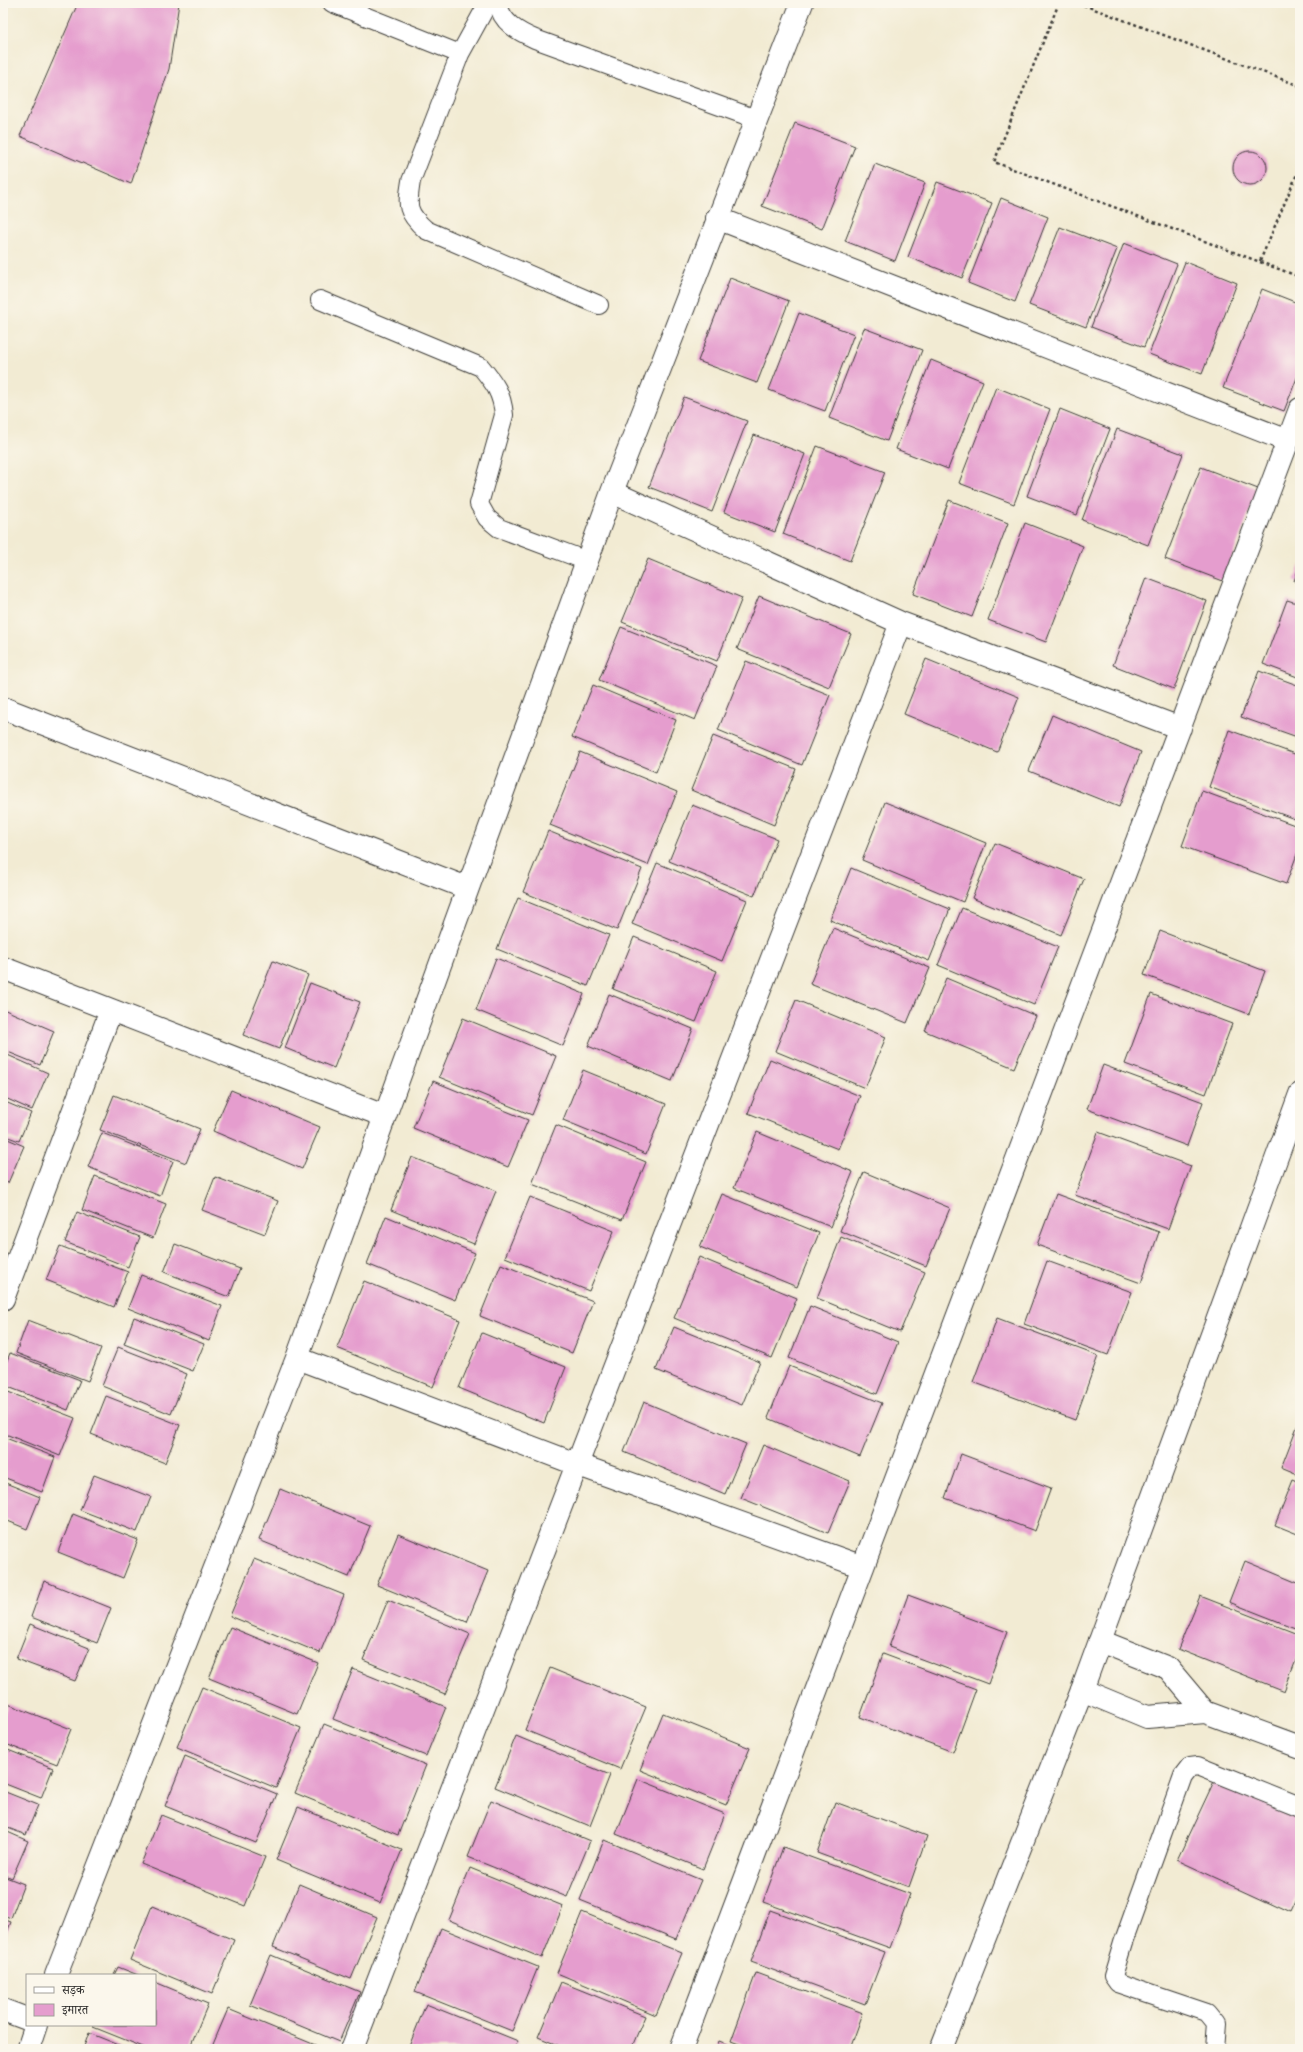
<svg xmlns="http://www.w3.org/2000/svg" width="1303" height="2052" viewBox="0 0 1303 2052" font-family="'IM FELL Great Primer','Noto Serif Devanagari',serif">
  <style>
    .building { fill: #e59dce }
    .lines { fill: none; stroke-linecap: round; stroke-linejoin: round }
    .lane-casing { stroke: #3c3b37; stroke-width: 20 }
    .street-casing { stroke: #3c3b37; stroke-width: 24 }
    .secondary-casing { stroke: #3c3b37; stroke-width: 24 }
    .path { stroke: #3c3b37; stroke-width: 2.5; stroke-dasharray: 3 3; stroke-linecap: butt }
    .lane { stroke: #fff; stroke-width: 18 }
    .street { stroke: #fff; stroke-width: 22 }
    .secondary { stroke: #fff; stroke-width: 22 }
  </style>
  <rect width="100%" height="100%" fill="#fbf7ec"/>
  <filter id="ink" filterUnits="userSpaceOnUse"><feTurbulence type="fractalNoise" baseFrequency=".025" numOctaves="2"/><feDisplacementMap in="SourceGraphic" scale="8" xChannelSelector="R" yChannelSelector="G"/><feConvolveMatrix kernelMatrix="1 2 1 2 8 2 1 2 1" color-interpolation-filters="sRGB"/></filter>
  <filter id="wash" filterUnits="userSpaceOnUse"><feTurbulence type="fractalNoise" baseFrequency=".012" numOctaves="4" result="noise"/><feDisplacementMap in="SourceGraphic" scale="16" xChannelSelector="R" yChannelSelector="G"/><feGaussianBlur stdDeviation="0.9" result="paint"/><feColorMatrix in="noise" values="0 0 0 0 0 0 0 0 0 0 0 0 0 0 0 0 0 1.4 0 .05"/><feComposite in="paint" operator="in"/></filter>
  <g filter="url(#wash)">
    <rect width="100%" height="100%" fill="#f2ebd3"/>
    <g id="blocks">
      <path class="building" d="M78,3H179L169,69L131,184L20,136Z
        M795,123L855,146L822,229L762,206Z
        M1233 168a17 17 0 1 1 34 0a17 17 0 1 1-34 0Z
        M875,164L925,183L895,261L845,241Z
        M937,182L992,203L962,278L908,257Z
        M1001,198L1048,217L1015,302L968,283Z
        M1060,227L1117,249L1086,327L1029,305Z
        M1124,243L1177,264L1144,347L1091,327Z
        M1185,262L1237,283L1202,374L1149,354Z
        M730,278L789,301L757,383L698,361Z
        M1262,289L1300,304V370L1284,411L1223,388Z
        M799,313L854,334L825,411L769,390Z
        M864,328L922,350L887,441L829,418Z
        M931,360L983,381L948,469L896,449Z
        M996,387L1050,409L1014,504L959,483Z
        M684,397L747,421L712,512L649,487Z
        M1060,409L1110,429L1077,515L1027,496Z
        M1117,429L1183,454L1148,545L1082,520Z
        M754,435L805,454L775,532L724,512Z
        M817,446L885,472L850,561L783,534Z
        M1201,467L1258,489L1223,581L1165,559Z
        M949,500L1008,523L972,617L913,594Z
        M1025,523L1083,546L1046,642L988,620Z
        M648,559L742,598L717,661L622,622Z
        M1300,565V583L1294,581Z
        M1146,578L1207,601L1174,689L1113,665Z
        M759,596L851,634L829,687L737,649Z
        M1287,600L1300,604V678L1263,664Z
        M621,627L717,666L695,720L599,680Z
        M926,659L1019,697L997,752L904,714Z
        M746,661L830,695L802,765L718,730Z
        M1259,671L1300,686V738L1241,717Z
        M593,685L676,720L656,772L572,737Z
        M1052,715L1141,752L1119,807L1029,771Z
        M1229,730L1300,756V821L1209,787Z
        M713,736L796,769L774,825L691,790Z
        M580,752L677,792L648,865L550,825Z
        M1202,791L1300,827V846L1286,884L1182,846Z
        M885,802L986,843L963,902L862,860Z
        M692,805L777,839L754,896L669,861Z
        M548,831L642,869L617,930L523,892Z
        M995,843L1084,879L1061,935L972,898Z
        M657,863L747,900L722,961L632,924Z
        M851,868L950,909L929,961L830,920Z
        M518,898L609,935L588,986L497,949Z
        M962,908L1058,947L1034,1005L938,965Z
        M833,928L930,968L907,1023L810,984Z
        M1160,931L1265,971L1249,1014L1144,975Z
        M634,937L717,971L696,1022L613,989Z
        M496,958L584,994L563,1046L476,1010Z
        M273,961L308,975L279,1049L243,1035Z
        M946,978L1036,1016L1014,1068L925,1031Z
        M310,983L360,1002L334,1068L285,1048Z
        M609,994L693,1029L672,1081L588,1046Z
        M1151,994L1232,1024L1206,1094L1125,1064Z
        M796,1000L886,1037L865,1088L775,1051Z
        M3,1009L54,1031L40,1065L3,1050Z
        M463,1018L556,1056L532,1115L439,1077Z
        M3,1053L48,1073L32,1110L3,1097Z
        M770,1059L860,1096L838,1149L748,1113Z
        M1103,1065L1203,1102L1187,1146L1087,1109Z
        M583,1070L666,1104L646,1154L563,1120Z
        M433,1081L528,1120L508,1167L413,1128Z
        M231,1090L320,1127L302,1169L213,1131Z
        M114,1095L200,1129L186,1163L100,1130Z
        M3,1101L31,1113L19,1141L3,1135Z
        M556,1125L646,1162L622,1220L532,1184Z
        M757,1132L853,1172L831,1227L734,1188Z
        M1098,1132L1191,1166L1168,1229L1075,1195Z
        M102,1133L173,1161L160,1196L88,1167Z
        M3,1137L24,1146L8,1183L3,1181Z
        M412,1157L496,1191L474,1244L391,1210Z
        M864,1172L950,1208L926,1266L840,1231Z
        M95,1176L166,1204L153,1238L82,1210Z
        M215,1177L278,1201L265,1234L202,1210Z
        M722,1194L819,1233L797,1287L700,1247Z
        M1056,1194L1159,1232L1141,1283L1037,1245Z
        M530,1197L614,1231L589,1291L505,1257Z
        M77,1212L140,1237L128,1267L65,1242Z
        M386,1216L475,1253L455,1300L367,1264Z
        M841,1237L925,1272L900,1332L817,1298Z
        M175,1244L240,1269L229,1297L164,1272Z
        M60,1246L128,1272L114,1307L46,1280Z
        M699,1257L797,1298L772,1358L674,1318Z
        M1047,1261L1132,1292L1108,1355L1024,1324Z
        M501,1264L593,1301L572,1353L480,1316Z
        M141,1275L222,1306L209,1341L128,1308Z
        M364,1281L460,1320L433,1387L337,1348Z
        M810,1306L898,1342L877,1394L789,1358Z
        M134,1317L204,1344L193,1371L124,1344Z
        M997,1318L1098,1356L1075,1420L973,1382Z
        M28,1320L101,1348L88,1381L16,1353Z
        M674,1327L760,1362L742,1405L656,1370Z
        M482,1333L566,1367L544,1423L459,1388Z
        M118,1347L187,1374L171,1414L102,1386Z
        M10,1353L80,1380L68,1410L3,1385V1371Z
        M789,1366L882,1403L860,1457L768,1418Z
        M3,1390L75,1418L60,1456L3,1433Z
        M106,1396L180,1425L165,1463L91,1434Z
        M644,1402L746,1444L725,1494L624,1452Z
        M1300,1419V1476L1281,1468Z
        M3,1437L55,1457L42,1492L3,1477Z
        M763,1445L850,1481L828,1533L741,1498Z
        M961,1454L1051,1488L1035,1531L945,1498Z
        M94,1475L151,1497L137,1532L80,1510Z
        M1293,1480L1300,1483V1535L1275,1525Z
        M3,1482L40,1497L27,1529L3,1519Z
        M280,1489L370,1526L349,1577L259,1540Z
        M73,1514L138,1540L123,1578L58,1552Z
        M398,1534L488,1571L467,1622L377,1585Z
        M254,1559L344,1595L320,1653L230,1616Z
        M1245,1561L1300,1584V1630L1229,1602Z
        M44,1581L111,1608L97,1643L31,1617Z
        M908,1595L1007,1632L988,1684L889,1647Z
        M1200,1596L1300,1635V1650L1284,1691L1178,1649Z
        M388,1600L470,1634L445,1694L363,1660Z
        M30,1624L89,1648L75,1681L16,1659Z
        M230,1627L318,1663L297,1714L209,1678Z
        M883,1654L976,1689L953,1752L860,1717Z
        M550,1668L646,1707L620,1769L525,1730Z
        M353,1669L446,1707L426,1756L333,1719Z
        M202,1687L301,1728L276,1788L177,1747Z
        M8,1704L71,1729L57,1764L3,1743V1718Z
        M663,1713L750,1748L726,1805L640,1770Z
        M324,1724L426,1765L398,1835L295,1793Z
        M516,1736L610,1775L590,1826L495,1787Z
        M3,1748L53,1768L41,1798L3,1783Z
        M185,1756L277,1794L256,1843L165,1806Z
        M1217,1775L1300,1814V1891L1290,1912L1177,1860Z
        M638,1779L725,1814L703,1869L616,1834Z
        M3,1791L38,1805L26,1835L3,1826Z
        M491,1800L590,1841L567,1897L468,1857Z
        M835,1802L927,1836L909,1887L817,1853Z
        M298,1807L402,1850L380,1903L276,1860Z
        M161,1815L265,1857L245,1906L141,1864Z
        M3,1830L28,1841L12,1878L3,1874Z
        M604,1840L701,1880L676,1939L580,1900Z
        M783,1847L910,1894L890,1948L763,1902Z
        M470,1868L563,1906L542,1958L449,1920Z
        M3,1876L24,1884L11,1918L3,1915Z
        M299,1884L377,1917L351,1979L273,1947Z
        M152,1906L234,1940L212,1994L130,1960Z
        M770,1910L885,1952L865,2004L751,1962Z
        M582,1912L682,1953L656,2015L557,1973Z
        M3,1919L11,1922L3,1943Z
        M441,1928L538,1967L512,2031L415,1992Z
        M271,1955L360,1992L339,2042L250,2005Z
        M118,1967L138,1975H114Z
        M756,1973L863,2013L850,2049H752L731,2041Z
        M155,1982L208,2004L189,2049H148L93,2027L94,2025H155Z
        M561,1982L645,2016L631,2049H567L538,2037Z
        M426,2004L518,2041L514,2049H408Z
        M228,2009L325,2049H211Z
        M89,2033L129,2049H83Z
        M719,2041L740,2049H716Z"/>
    </g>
  </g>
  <g filter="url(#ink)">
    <use href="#blocks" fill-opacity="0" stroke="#3c3b37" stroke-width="1"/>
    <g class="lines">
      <defs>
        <path id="lane" d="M332,3L460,54
          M488,3L460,54L411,181C407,206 406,212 426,230L599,305
          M498,3C501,23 519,32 535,39L756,119
          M320,300L481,367C495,384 502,393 504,415L479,504L487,518L499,528L587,561
          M1214,2049L1216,2024L1207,2013L1118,1983L1113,1976L1123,1943L1183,1776L1190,1767L1198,1766L1300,1807"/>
        <path id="street" d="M717,218L1288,441
          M612,492L901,623L1180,728
          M3,708L467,888
          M3,968L384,1116
          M3,1299L111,1010
          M297,1358L576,1464L863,1567
          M1082,1690L1147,1717L1205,1712L1168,1668L1100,1641
          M1205,1712L1300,1747
          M56,1975L297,1358L612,492L802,3
          M3,2010L27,2019
          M28,2049L36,2025
          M352,2049L901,623
          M681,2049L1300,409"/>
        <path id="secondary" d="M941,2049L1082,1690L1300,1094"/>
      </defs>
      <use href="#lane" class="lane-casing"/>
      <use href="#street" class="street-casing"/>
      <use href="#secondary" class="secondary-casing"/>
      <path class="path" d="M1059,3L994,162L1300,277
        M1078,3L1300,86
        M1260,261L1300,167"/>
      <use href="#lane" class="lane"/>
      <use href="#street" class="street"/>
      <use href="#secondary" class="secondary"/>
    </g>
  </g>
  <rect width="1303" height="2052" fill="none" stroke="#fbf7ec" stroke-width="16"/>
  <rect x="26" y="1974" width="130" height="52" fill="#fbf7ec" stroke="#a29f99"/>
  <rect x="34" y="1987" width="20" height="6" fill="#ffffff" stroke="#a29f99"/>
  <text x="62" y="1994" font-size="12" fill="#1c1c1c">सड़क</text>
  <rect x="34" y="2004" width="20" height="12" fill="#e59dce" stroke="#a29f99"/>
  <text x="62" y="2014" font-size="12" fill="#1c1c1c">इमारत</text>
</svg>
